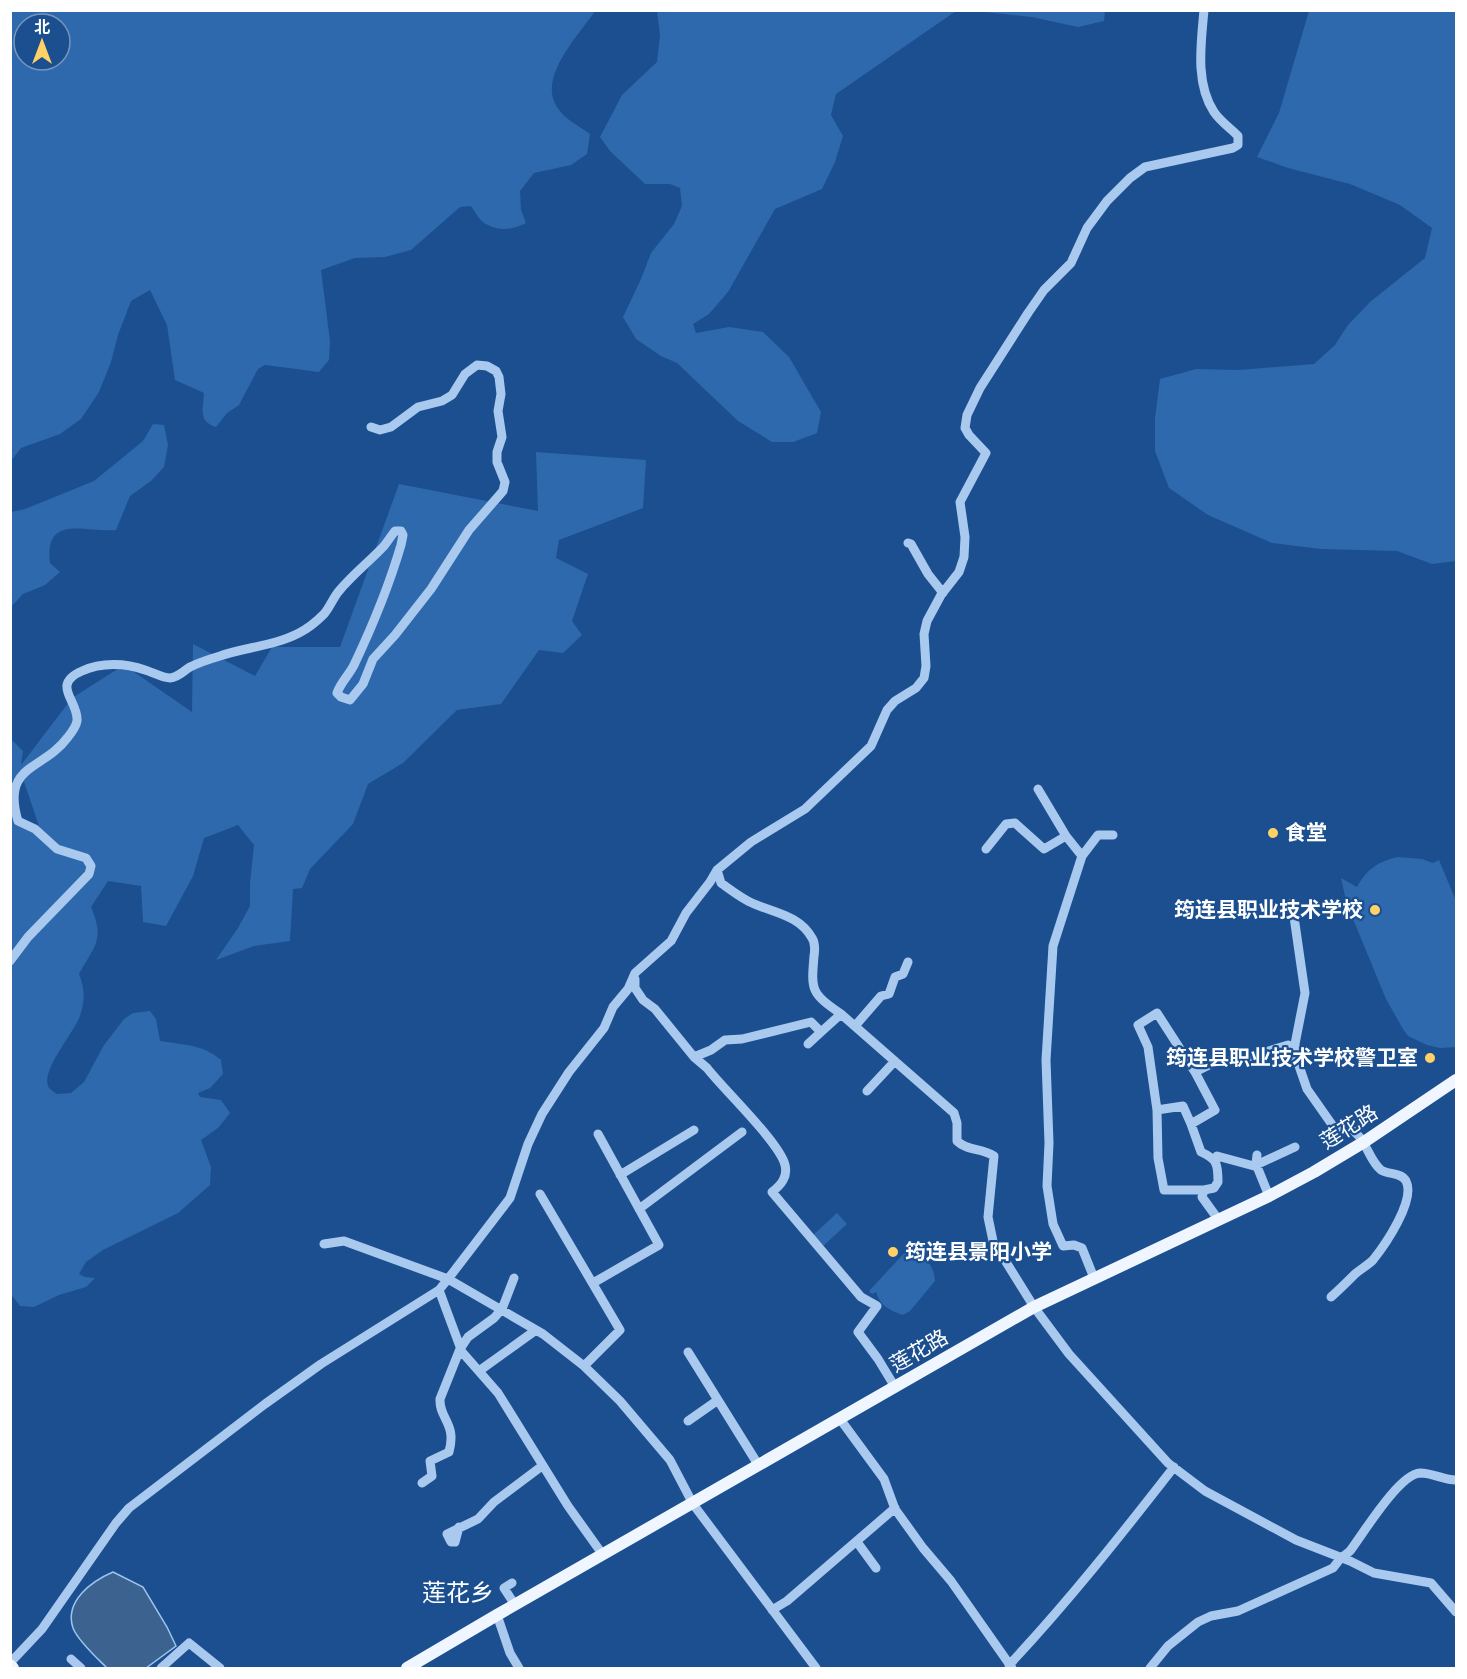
<svg xmlns="http://www.w3.org/2000/svg" width="1467" height="1679" viewBox="0 0 1467 1679" font-family="'Work Sans','Noto Sans SC',sans-serif">
  <style>
    .green { fill: #2e69ad; fill-rule: evenodd }
    .water { fill: #3c6290; stroke: #9cc4f0; stroke-width: 1.5 }
    .lines { fill: none; stroke-linecap: round; stroke-linejoin: round }
    .minor { stroke: #a9c9ee; stroke-width: 9 }
    .major { stroke: #f0f6ff; stroke-width: 12 }
    .poi-dot { fill: #ffd166; stroke: #1b4f8f; stroke-width: 2 }
    .labels { text-anchor: middle; stroke-width: 4.5; stroke-linejoin: round; paint-order: stroke }
    .poi-label { font-size: 21px; font-weight: bold; fill: #fff; stroke: #1b4f8f; text-anchor: start }
    .street-label { font-size: 21px; fill: #fff; stroke: #1b4f8f }
    .quarter-label { font-size: 24px; fill: #fff; stroke: #1b4f8f }
  </style>
  <rect width="100%" height="100%" fill="#1b4f8f"/>
  <path class="green" d="M11,10L595,11C580,34 537,77 557,107C564,119 579,126 590,134L587,154L571,165L534,173L520,191L521,210L526,223C513,230 496,232 483,222C478,218 474,210 471,206L460,207L411,250L385,257L355,258L321,270L330,341L329,360L319,372L265,365L258,369L239,405L227,413L216,427C198,422 203,409 204,393L175,380L167,325L150,290L131,301L118,335L111,362L99,392L81,419L60,434L21,448L11,461ZM24,24H60V60H24Z
    M657,11H956L836,94L831,115L843,136L835,162L822,189L775,209L728,292L709,314L693,324L696,333L729,327L763,332L789,357L821,412L817,433L793,442H772L738,421L677,363L661,356L636,339L623,317L641,279L651,253L674,224L682,206L680,188L670,184H645L610,151L600,137L622,95L657,62L660,35Z
    M973,11H1105L1104,21L1078,27L1032,17Z
    M1309,11H1456V561L1432,564L1397,551L1321,549L1272,543L1208,515L1169,488L1155,451V418L1160,379L1196,369L1239,370L1314,364L1335,345L1348,325L1370,302L1425,258L1432,228L1400,205L1350,184L1288,168L1257,157L1279,113Z
    M153,424L164,425L168,445L164,467L151,481L130,496L116,530C86,533 44,513 50,563L60,572L45,585L23,594L11,607V512L25,509L94,481L143,441Z
    M536,452L646,460L643,508L559,540L556,558L588,574L572,621L582,635L563,653L539,650L501,704L457,710L403,763L368,784L353,824L310,869L302,888L293,889L290,941L254,946L216,960L238,928L250,906V883L254,845L238,825L204,838L193,876L166,926L143,922L141,886L108,881L91,907C105,940 95,945 79,974C85,989 85,1000 80,1016C74,1033 39,1072 49,1088C50,1089 56,1094 57,1094L71,1093L84,1082L104,1045L124,1019L133,1013L150,1011L156,1019L160,1041C183,1045 203,1044 221,1060L223,1074L210,1088L198,1093L200,1097L221,1100L230,1113L218,1128L201,1140L211,1167L210,1185L178,1213L103,1250L86,1262L79,1274L85,1277L95,1278L86,1287L59,1295L34,1307L20,1306L10,1293L11,814L40,829L20,770L11,783V739L23,751L21,765L72,698L124,665L192,712L193,644L255,676L272,647H340L399,484L538,511Z
    M1398,857L1422,859L1433,863L1439,860L1456,901V1047L1440,1048L1427,1045L1408,1036L1403,1029L1386,999L1353,919H1350L1341,878L1357,887C1366,870 1378,861 1398,857Z
    M837,1213L847,1224L822,1247L812,1236Z
    M909,1248L913,1252L911,1255C926,1257 934,1265 935,1281L910,1311L903,1315C891,1311 880,1306 876,1292L872,1294L869,1291Z"/>
  <path class="water" d="M113,1572L143,1587L167,1627L176,1646L146,1668H107C97,1658 78,1641 73,1628C64,1601 92,1581 113,1572Z"/>
  <g class="lines">
    <path class="minor" d="M908,543L911,544L928,574L943,593
      M1038,789L1066,836
      M986,849L1006,824L1015,823L1044,849L1066,836L1082,856
      M717,870L721,883C731,890 741,898 752,903C774,913 799,915 812,938C815,942 815,951 814,956C811,991 811,993 841,1014L954,1113L957,1123V1141C967,1151 982,1148 994,1156L988,1217L993,1241L1034,1307L1069,1354L1168,1463L1205,1491L1296,1540L1350,1561L1374,1573L1431,1583L1456,1612
      M1292,903L1305,993L1295,1044L1297,1058
      M10,961L28,937L89,874L91,866L86,858L57,849L35,829L18,821C1,764 43,771 68,737C72,732 76,727 77,721C79,701 50,685 82,671C101,662 126,663 145,670C152,672 163,678 170,678C179,677 183,671 190,667C200,662 210,659 220,656C246,647 274,646 299,633C307,629 318,620 324,614C330,607 333,598 339,591C353,574 370,561 384,546C388,541 391,536 395,531H401L403,535L401,545C389,586 372,627 354,665C349,675 341,682 337,693L341,697L350,700L363,684L373,659L395,635L431,589L469,530L503,491L505,482L497,462V452L502,437L498,411L501,394L499,377L496,371L487,366L477,365L465,374L452,395L442,401L418,407L391,427L380,430L371,427
      M635,979V988L643,1000L655,1009L694,1057L707,1068C724,1090 780,1143 785,1165C788,1177 781,1185 772,1192L861,1297L877,1306L858,1332L878,1359L895,1387
      M855,1026L881,996L889,994L895,977L903,974L908,962
      M808,1044L821,1032
      M694,1057L711,1050L725,1040L742,1039L811,1022L821,1032L841,1014
      M1195,1072L1213,1063L1239,1060L1288,1045L1292,1056L1297,1060L1307,1089L1333,1126C1338,1127 1342,1127 1346,1128C1366,1133 1367,1159 1381,1170C1389,1175 1401,1172 1406,1181C1416,1200 1385,1245 1373,1260C1368,1265 1361,1269 1355,1274C1347,1282 1339,1290 1331,1297
      M867,1091L895,1061
      M1157,1110L1183,1106L1191,1124L1215,1110L1195,1072L1157,1013L1138,1025L1148,1047L1157,1110L1158,1158L1164,1190H1204L1202,1197L1218,1219
      M1191,1124L1201,1152C1217,1159 1218,1164 1218,1182L1214,1188L1204,1190
      M1257,1155L1256,1164L1269,1196
      M1217,1156L1254,1166L1295,1147
      M620,1175L694,1130
      M540,1194L620,1330L584,1366
      M639,1209L742,1132
      M324,1244L344,1241L448,1279L543,1334L584,1366L620,1401L670,1460L693,1504L816,1668
      M1094,1278L1082,1248L1074,1245L1063,1246L1053,1224L1047,1186L1049,1143L1046,1060L1053,946L1082,856L1098,835H1113
      M593,1283L659,1245L598,1134
      M439,1290L462,1352L498,1393L568,1506L603,1555
      M688,1352L759,1466
      M479,1371L536,1330
      M840,1419L884,1479L895,1509L923,1548L951,1581L1012,1668
      M688,1421L718,1400
      M422,1483L432,1476L430,1461L449,1452C457,1423 439,1419 440,1399L460,1349L468,1337L494,1318L502,1309L514,1278
      M459,1527L455,1542H451L447,1534L478,1519L494,1502L542,1466
      M857,1542L876,1568
      M512,1583L504,1588L515,1605
      M772,1610L787,1601L895,1508
      M497,1615L510,1653L519,1668
      M71,1659L81,1668
      M10,1663L42,1629L116,1523L129,1508L265,1404L321,1364L439,1290L448,1279L510,1198L528,1144L542,1114L569,1072L604,1028L613,1007L628,989L635,973L671,941L686,913L710,882L717,870L751,842L805,809L871,746L887,710L895,701L916,688L924,678L926,666L924,634L927,621L941,595L959,572L964,557L965,537L960,502L986,453L969,435L965,428L967,415L980,388L1028,313L1044,290L1071,263L1087,228L1107,201L1130,178L1145,167L1233,148L1238,145V136C1230,128 1220,121 1214,112C1195,83 1201,44 1204,10
      M1009,1665C1068,1602 1121,1535 1174,1467
      M161,1668L189,1643L220,1668
      M1150,1668L1168,1646L1198,1622L1211,1616L1238,1611L1333,1568L1340,1559L1350,1551C1363,1534 1399,1474 1420,1473C1433,1473 1444,1480 1456,1480"/>
    <path class="major" d="M10,1665L13,1668
      M407,1668L497,1615L1034,1307L1269,1196L1314,1172L1364,1142L1456,1080"/>
  </g>
  <g class="poi-dot">
    <circle cx="1273" cy="833" r="6"/>
    <circle cx="1375" cy="910" r="6"/>
    <circle cx="1430" cy="1058" r="6"/>
    <circle cx="893" cy="1252" r="6"/>
  </g>
  <g class="labels">
    <g class="poi-label">
      <text x="1285" y="840">食堂</text>
      <text x="1363" y="917" text-anchor="end">筠连县职业技术学校</text>
      <text x="1418" y="1065" text-anchor="end">筠连县职业技术学校警卫室</text>
      <text x="905" y="1259">筠连县景阳小学</text>
    </g>
    <g class="street-label">
      <text transform="translate(1349 1127) rotate(-32)" y="7">莲花路</text>
      <text transform="translate(919 1351) rotate(-30)" y="7">莲花路</text>
    </g>
    <g class="quarter-label">
      <text x="458" y="1601">莲花乡</text>
    </g>
  </g>
  <rect width="1467" height="1679" fill="none" stroke="#ffffff" stroke-width="24"/>
  <g transform="translate(42 42)"><circle r="28" fill="#1b4f8f" stroke="#7695bc" stroke-width="1.5"/>
  <path d="M0-4.5L10 22L0 15L-10 22Z" fill="#ffd166"/>
  <text y="-9" font-size="16" font-weight="bold" text-anchor="middle" fill="#ffffff">北</text>
  </g>
</svg>
